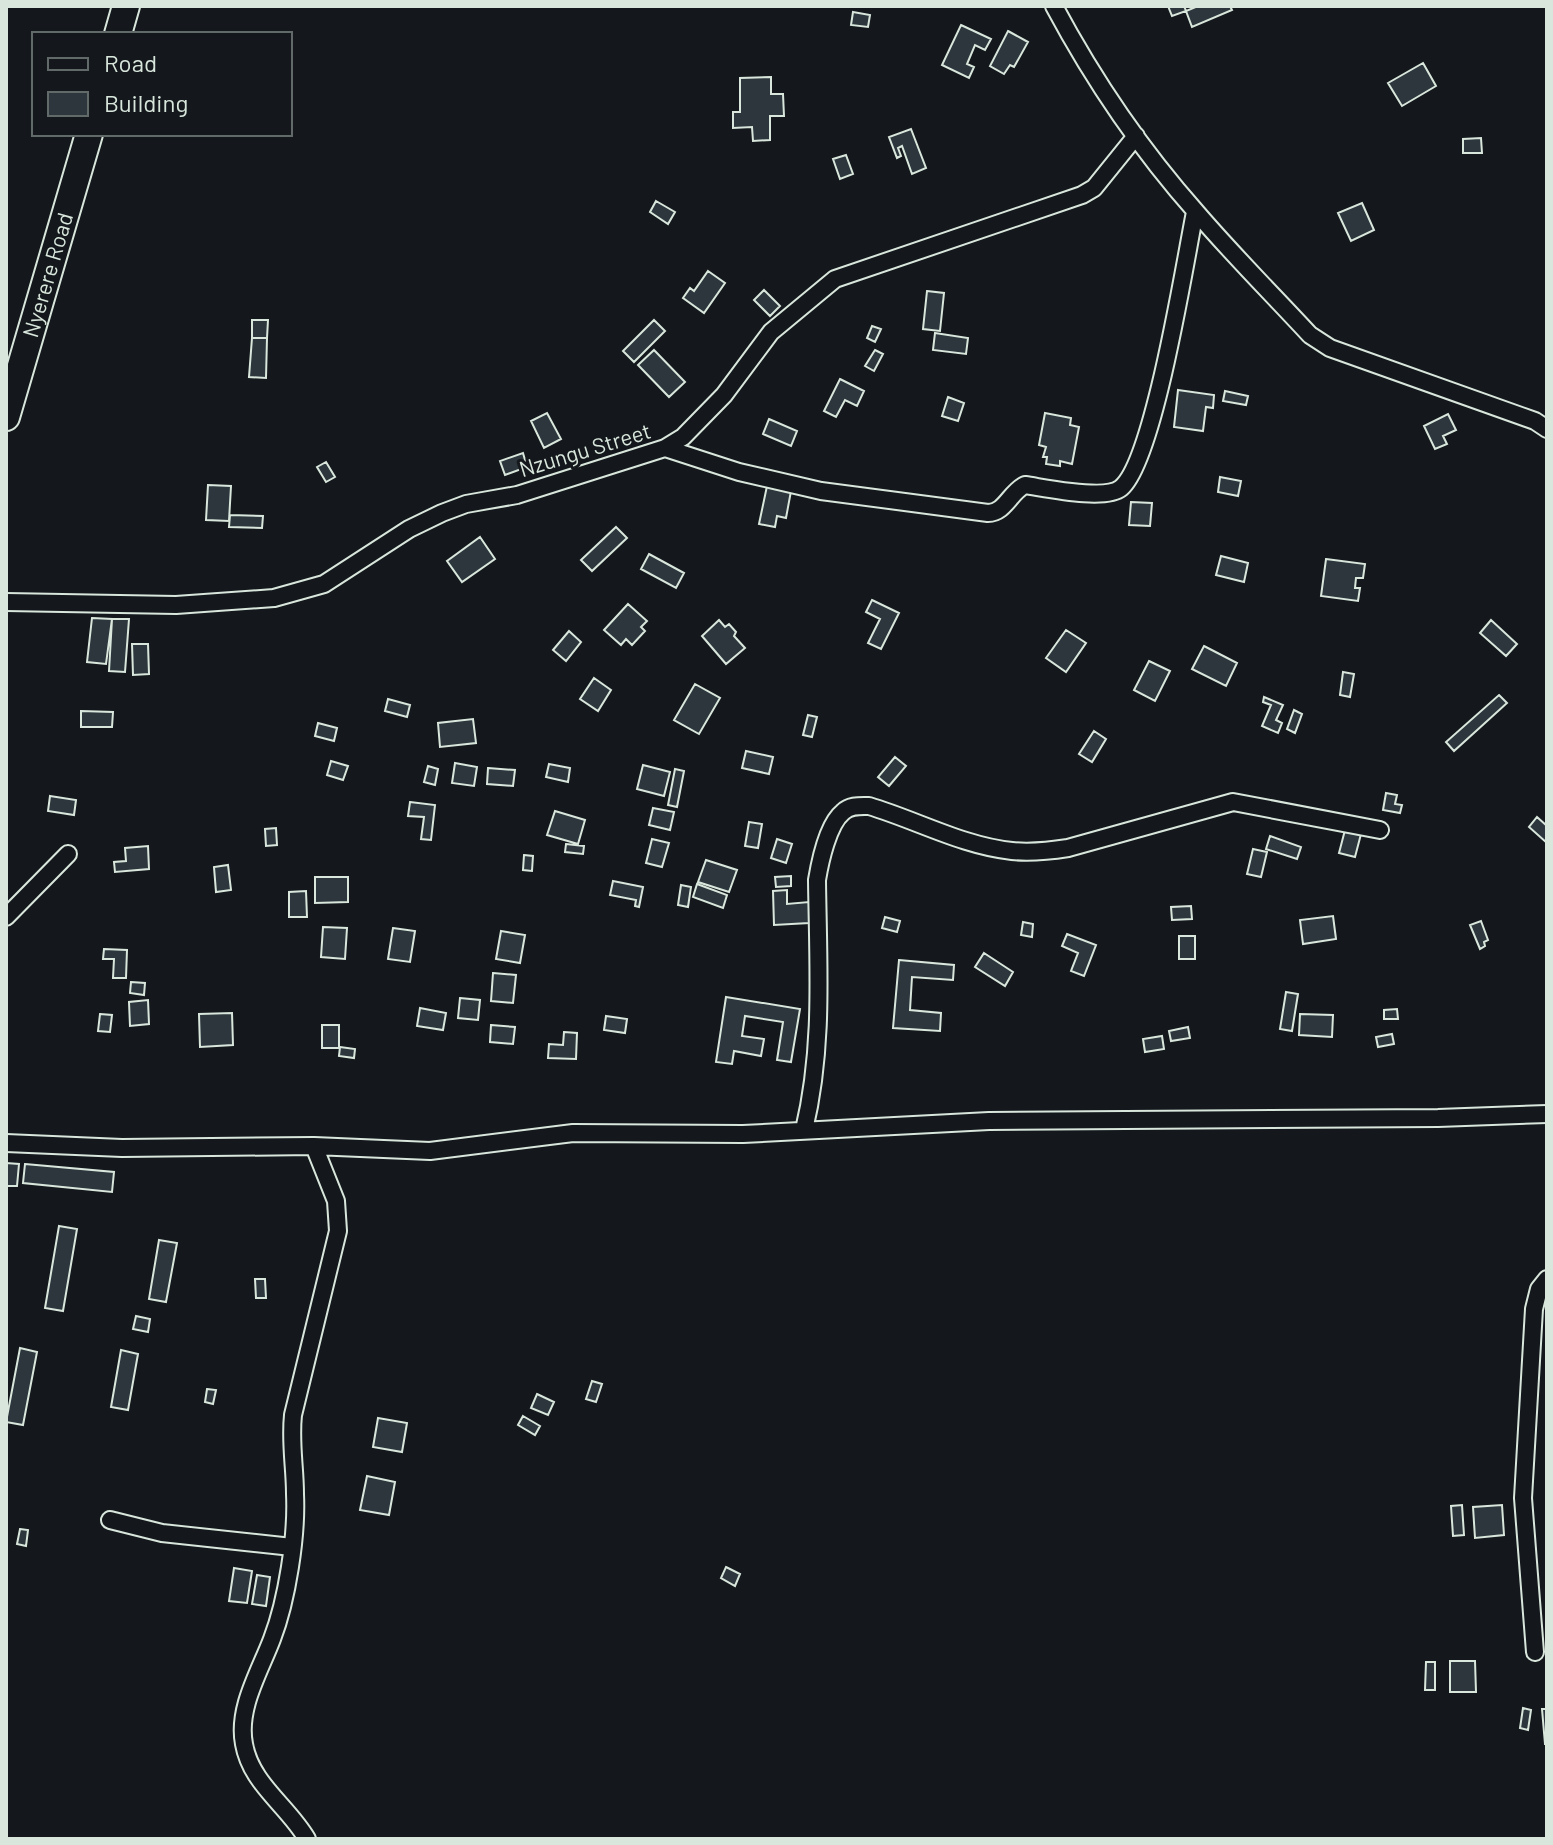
<svg xmlns="http://www.w3.org/2000/svg" width="1553" height="1845" viewBox="0 0 1553 1845" font-family="Barlow,sans-serif">
  <style>
    .building { fill: #2c363c; stroke: #d8e6dc; stroke-width: 2 }
    .lines { fill: none; stroke-linecap: round; stroke-linejoin: round }
    .street-casing { stroke: #d8e6dc; stroke-width: 20 }
    .primary-casing { stroke: #d8e6dc; stroke-width: 30 }
    .street { stroke: #14181c; stroke-width: 16 }
    .primary { stroke: #14181c; stroke-width: 26 }
    .labels { text-anchor: middle; stroke-width: 6; stroke-linejoin: round; paint-order: stroke }
    .street-label { font-size: 22px; fill: #d8e6dc; stroke: #14181c }
  </style>
  <rect width="100%" height="100%" fill="#14181c"/>
  <path class="building" d="M1168,6H1184L1186,11L1172,16Z
    M1198,6H1230L1232,10L1192,27L1186,11Z
    M853,12L870,15L868,27L851,25Z
    M961,25L991,39L985,50L975,45L967,64L974,67L969,78L942,65Z
    M1008,31L1028,42L1014,67L1010,65L1004,74L990,66Z
    M1423,63L1436,86L1402,106L1388,83Z
    M771,77V94H783L784,116H770V140L753,141L752,127L733,128V112H740V78Z
    M911,129L926,168L912,174L902,146L898,148L901,156L897,158L889,137Z
    M1481,138L1482,153H1463V139Z
    M846,155L853,174L840,179L833,159Z
    M656,201L675,212L668,224L650,212Z
    M1362,203L1374,230L1351,241L1338,213Z
    M708,271L725,283L704,313L683,298L690,288L694,291Z
    M764,290L780,306L770,316L754,300Z
    M927,291L944,293L940,331L923,329Z
    M252,320H268L267,338H252Z
    M654,320L665,331L634,362L623,351Z
    M872,326L881,329L875,342L867,338Z
    M935,333L968,338L966,354L933,350Z
    M252,338H267L266,378L249,377Z
    M654,350L685,382L669,397L638,365Z
    M875,350L883,354L874,371L865,366Z
    M840,379L864,391L857,406L845,400L836,417L824,411Z
    M1178,390L1214,395L1213,408L1206,407L1203,431L1174,427Z
    M1225,391L1248,396L1246,405L1223,401Z
    M948,397L964,403L958,421L942,416Z
    M547,413L561,439L544,448L531,421Z
    M1045,413L1071,418L1070,425L1079,427L1072,464L1060,461V466L1046,464L1047,457H1043L1046,447L1039,445Z
    M1448,414L1456,430L1443,436L1447,444L1435,449L1424,426Z
    M769,419L797,431L791,446L763,434Z
    M523,453L527,467L505,475L500,461Z
    M326,462L335,477L326,482L317,467Z
    M1220,477L1241,481L1238,496L1218,492Z
    M208,485L231,486L229,521L206,520Z
    M767,486L791,491L786,518L777,516L775,527L759,524Z
    M1131,502L1152,503L1150,526L1129,525Z
    M230,515L263,516L262,528L229,527Z
    M616,527L627,538L592,571L581,560Z
    M480,537L495,559L462,582L447,561Z
    M649,554L684,573L676,588L641,569Z
    M1221,556L1248,563L1244,582L1216,575Z
    M1326,559L1365,564L1363,578H1356L1355,588H1360L1358,601L1321,596Z
    M872,600L899,613L881,649L868,643L880,619L866,612Z
    M628,604L647,621L641,627L645,631L632,645L626,639L621,645L604,630Z
    M92,618L112,619L106,664L87,662Z
    M112,619H129L125,672L109,671Z
    M719,620L725,627L729,624L736,632L734,636L745,648L726,664L702,636Z
    M1491,620L1517,644L1506,656L1480,633Z
    M1066,630L1086,643L1066,672L1046,658Z
    M569,631L581,642L566,661L553,650Z
    M132,644H148L149,674L133,675Z
    M1204,646L1237,663L1226,686L1192,669Z
    M1149,661L1170,671L1155,701L1134,690Z
    M1343,672L1354,674L1350,697L1340,695Z
    M594,678L611,690L598,711L580,699Z
    M695,684L720,698L699,734L674,720Z
    M1499,695L1507,703L1454,751L1446,742Z
    M1264,697L1283,705L1276,720L1282,723L1278,733L1262,726L1271,705L1263,702Z
    M388,699L410,705L407,717L385,711Z
    M1294,710L1302,714L1295,733L1287,729Z
    M81,711L113,712L112,727H81Z
    M808,715L817,717L812,737L803,735Z
    M473,719L476,743L440,747L438,723Z
    M318,723L337,728L334,741L315,736Z
    M1094,731L1106,739L1092,762L1079,754Z
    M746,751L773,757L769,774L742,768Z
    M895,757L906,766L889,786L878,777Z
    M331,761L348,766L343,780L327,775Z
    M455,763L477,767L474,786L452,783Z
    M549,764L570,768L568,782L546,777Z
    M643,765L670,772L664,796L637,789Z
    M428,766L438,769L435,785L424,782Z
    M488,768L515,770L513,786L487,784Z
    M675,769L684,771L677,807L668,805Z
    M1386,793L1397,795L1395,804L1402,805L1400,813L1383,810Z
    M50,796L76,800L74,815L48,811Z
    M410,802L435,805L431,840L421,839L424,817L408,816Z
    M653,808L674,812L670,830L649,825Z
    M555,811L585,820L578,844L547,835Z
    M1537,817L1547,826V843L1529,827Z
    M749,822L762,824L758,848L745,846Z
    M276,828L277,845L266,846L265,829Z
    M1345,830L1361,834L1355,857L1339,853Z
    M1270,836L1301,847L1297,859L1266,849Z
    M652,839L669,843L662,867L646,863Z
    M777,839L792,844L786,863L771,858Z
    M566,844L584,846L583,854L565,852Z
    M148,846L149,869L115,872L114,862L126,861L125,848Z
    M1253,849L1267,852L1261,877L1247,874Z
    M524,855L533,856L532,871L523,870Z
    M706,860L737,870L729,892L698,882Z
    M228,865L231,890L216,892L214,867Z
    M791,876V886L776,887L775,877Z
    M315,877H348V902L315,903Z
    M613,881L643,887L639,907L635,906L636,900L610,895Z
    M697,884L727,895L723,908L693,897Z
    M681,885L691,887L688,907L678,905Z
    M787,890V904L809,902V923L774,925L773,891Z
    M306,891L307,917H289V892Z
    M1191,906L1192,919L1172,920L1171,907Z
    M1333,916L1336,939L1303,944L1300,920Z
    M885,917L900,921L897,932L882,928Z
    M1481,921L1488,940L1484,942L1485,946L1480,949L1470,925Z
    M1023,922L1033,924L1032,937L1021,935Z
    M323,927L347,928L345,959L321,957Z
    M393,928L415,931L410,962L388,959Z
    M501,931L525,935L520,963L496,959Z
    M1067,934L1096,945L1084,976L1071,971L1078,953L1062,946Z
    M1179,936H1195V959H1179Z
    M104,949L127,950L126,978H113L114,959H103Z
    M984,953L1013,972L1005,986L975,967Z
    M899,960L954,965L953,980L912,977L910,1010L941,1013L940,1031L893,1028Z
    M493,973L516,975L513,1003L491,1001Z
    M131,982L145,983L144,995L130,993Z
    M1286,992L1298,994L1292,1031L1280,1029Z
    M726,997L800,1009L791,1062L777,1060L783,1022L745,1016L742,1036L764,1039L761,1056L734,1051L732,1064L716,1062Z
    M460,998L480,1000L478,1020L458,1018Z
    M148,1000L149,1024L130,1026L129,1002Z
    M420,1008L446,1013L443,1030L417,1026Z
    M1397,1009L1398,1019H1384V1010Z
    M232,1013L233,1045L200,1047L199,1014Z
    M100,1014L112,1015L110,1032L98,1031Z
    M1300,1014L1333,1015L1332,1037L1299,1035Z
    M606,1016L627,1019L625,1033L604,1030Z
    M322,1025H339V1048H322Z
    M491,1025L515,1027L513,1044L490,1042Z
    M1188,1027L1190,1038L1171,1041L1169,1031Z
    M564,1032L577,1033L576,1059L548,1058L549,1044L563,1045Z
    M1392,1034L1394,1044L1378,1047L1376,1037Z
    M1162,1036L1164,1049L1145,1052L1143,1039Z
    M340,1047L355,1049L354,1058L339,1056Z
    M6,1163L19,1164L17,1186H6Z
    M25,1164L114,1172L112,1192L23,1183Z
    M59,1226L77,1229L63,1311L45,1308Z
    M159,1240L177,1243L166,1302L149,1299Z
    M255,1279H265L266,1298H256Z
    M136,1316L150,1319L148,1332L133,1329Z
    M20,1348L37,1352L23,1425L6,1422Z
    M121,1350L138,1354L128,1410L111,1407Z
    M592,1381L602,1384L596,1402L586,1399Z
    M207,1389L216,1390L213,1404L205,1402Z
    M537,1394L554,1402L548,1415L531,1408Z
    M523,1416L540,1426L535,1435L518,1425Z
    M378,1418L407,1423L402,1452L373,1447Z
    M367,1476L395,1482L389,1515L360,1510Z
    M1462,1505L1464,1535L1453,1536L1451,1506Z
    M1502,1505L1504,1535L1475,1538L1473,1507Z
    M20,1529L28,1530L26,1546L17,1544Z
    M726,1567L740,1574L735,1586L721,1578Z
    M234,1568L252,1571L247,1603L229,1601Z
    M257,1575L270,1577L266,1606L252,1604Z
    M1450,1661H1475L1476,1692H1450Z
    M1426,1662H1435V1690H1425Z
    M1523,1708L1531,1710L1528,1730L1520,1728Z
    M1542,1709H1547V1744H1545Z"/>
  <g class="lines">
    <defs>
      <path id="street" d="M1054,6C1093,79 1142,151 1197,213C1233,255 1272,294 1310,335L1330,348L1535,421L1547,429
        M665,448L739,472L821,491L988,513C1005,513 1010,492 1025,485C1046,488 1105,501 1121,488C1154,461 1185,261 1195,212
        M6,602L176,605L274,598L324,584L409,529L442,513L466,504L517,495L665,448L683,437L724,395L771,332L835,279L1082,195L1094,188L1136,136
        M6,917L68,854
        M804,1130C824,1047 818,965 817,880C820,862 828,824 843,812C850,805 860,806 869,806C916,820 963,846 1012,851C1031,853 1049,851 1068,848L1233,802L1380,830
        M6,1143L122,1148L314,1146L430,1151L573,1133L743,1134L989,1121L1438,1118L1547,1114
        M110,1520L162,1533L292,1547
        M1535,1652L1523,1498L1534,1309L1539,1289L1547,1279
        M307,1839C288,1806 251,1784 244,1744C237,1708 260,1671 272,1639C287,1600 297,1536 295,1494C295,1467 290,1443 293,1415L338,1231L336,1201L314,1146"/>
      <g id="primary">
        <path d="M118,34L126,6"/>
        <path id="s1" d="M6,417L89,134"/>
      </g>
    </defs>
    <use href="#street" class="street-casing"/>
    <use href="#primary" class="primary-casing"/>
    <use href="#street" class="street"/>
    <use href="#primary" class="primary"/>
  </g>
  <g class="labels">
    <g class="street-label">
      <text dy="8" stroke="none"><textPath href="#s1" startOffset="148">Nyerere Road</textPath></text>
      <text transform="translate(585 450) rotate(-17)" y="8">Nzungu Street</text>
    </g>
  </g>
  <rect width="1553" height="1845" fill="none" stroke="#d8e6dc" stroke-width="16"/>
  <rect x="32" y="32" width="260" height="104" fill="#14181c" stroke="#626a69" stroke-width="2"/>
  <rect x="48" y="58" width="40" height="12" fill="#14181c" stroke="#626a69" stroke-width="2"/>
  <text x="104" y="72" font-size="24" fill="#d8e6dc">Road</text>
  <rect x="48" y="92" width="40" height="24" fill="#2c363c" stroke="#626a69" stroke-width="2"/>
  <text x="104" y="112" font-size="24" fill="#d8e6dc">Building</text>
</svg>
